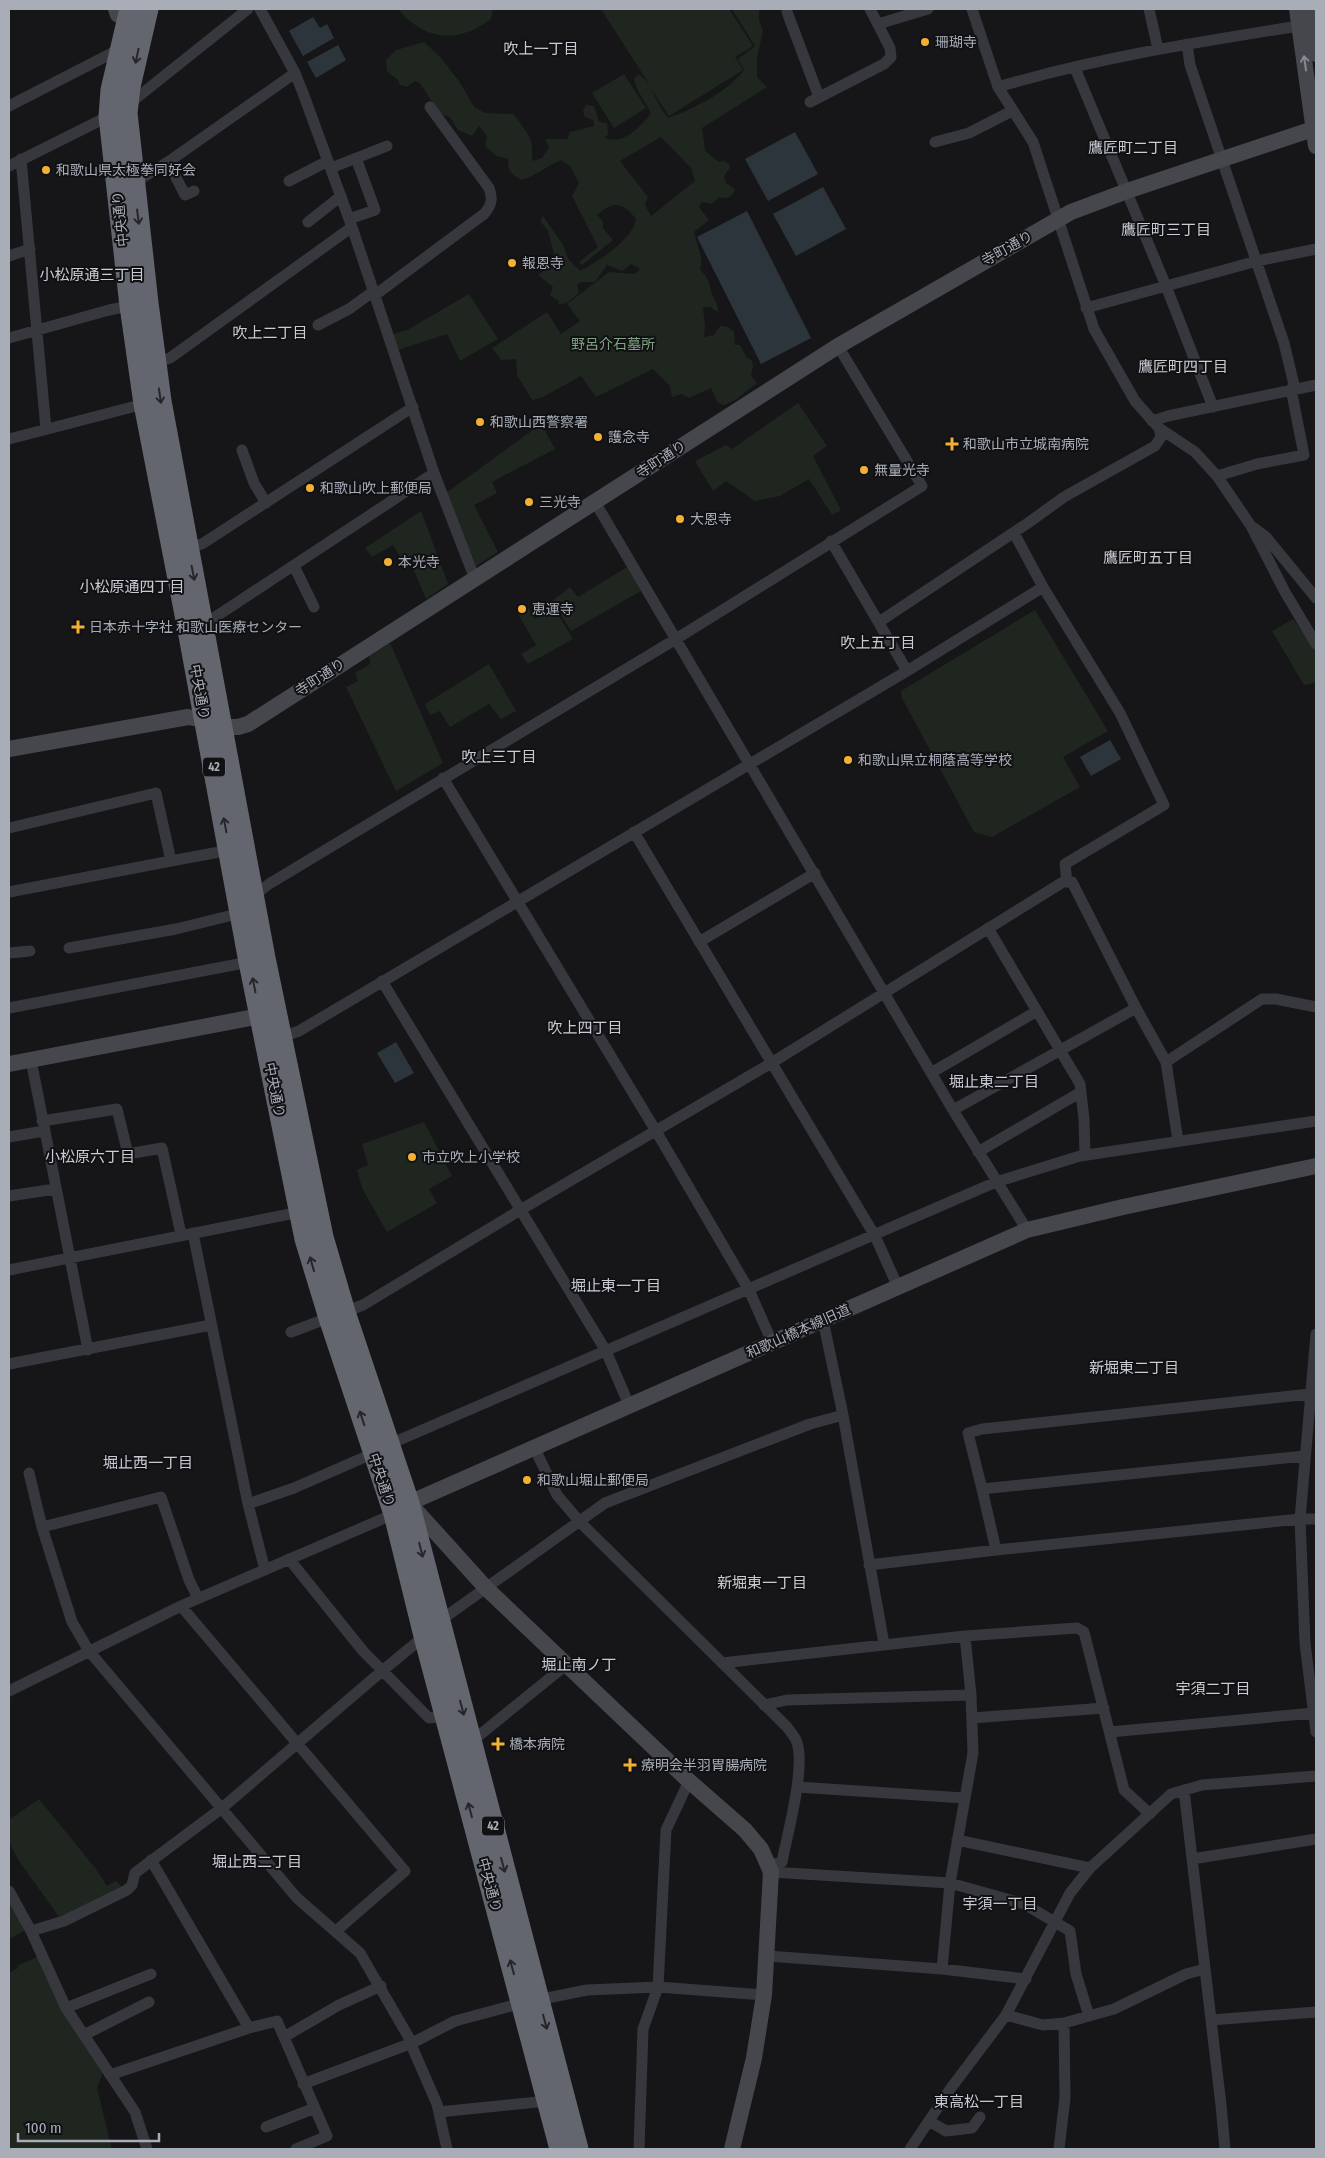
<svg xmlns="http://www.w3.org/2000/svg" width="1325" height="2158" viewBox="0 0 1325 2158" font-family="'Fira Sans Condensed','Noto Sans JP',sans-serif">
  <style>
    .green { fill: #1e261f; fill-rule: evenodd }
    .water { fill: #2c353c }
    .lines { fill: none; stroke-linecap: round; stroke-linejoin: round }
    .street { stroke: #37383d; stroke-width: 11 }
    .secondary { stroke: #45474d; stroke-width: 16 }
    .highway { stroke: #63666e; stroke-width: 21 }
    .oneway { stroke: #26262a }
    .oneway2 { stroke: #858993 }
    .poi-dot { fill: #f2b134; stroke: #111113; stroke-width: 2 }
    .labels { text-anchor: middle; stroke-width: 4; stroke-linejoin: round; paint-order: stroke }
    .shield { fill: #111113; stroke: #7b7e86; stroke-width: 1 }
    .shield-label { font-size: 12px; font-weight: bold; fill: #a8adb8 }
    .poi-label { font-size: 14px; fill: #a8adb8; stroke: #111113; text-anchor: start }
    .street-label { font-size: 14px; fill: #a8adb8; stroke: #111113 }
    .park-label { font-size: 14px; fill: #7fa381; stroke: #111113 }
    .neighbourhood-label { font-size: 15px; fill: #c9ccd4; stroke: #111113 }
  </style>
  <rect width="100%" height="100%" fill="#161618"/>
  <path class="green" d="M398,9H493L491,19C458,44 425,41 398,9Z
    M601,9H729L753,46L735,57L743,70L669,116L650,87L662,110L668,118C692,110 729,91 744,70L738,59L755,46L732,9H759V20L763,31L757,57V77L767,87L702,128L705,151L719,162L724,161L729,164L730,168L724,176L726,183L735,189C732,198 727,199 719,197L712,204L702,202L699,207L709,220L694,232L702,261L700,269C711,282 708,282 713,296C715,302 718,304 718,312L710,307H703L705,327L704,337L714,335L720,326L728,327L734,332L735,345H740L747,358L752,360L753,367L751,376L757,383L737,399L724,405L718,403L711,388L689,398L681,394L672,397L670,386L653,369L596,397L581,376L543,397L532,400L517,375L516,359L501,360L492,348L547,312L561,334L580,321L567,304L609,272L635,274L640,269L631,264L622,271L607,265L595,282H581L577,285L579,293L568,302L559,305L558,300L550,296L553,287L538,275L556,261L548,231L540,221L543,216L563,245L569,260L580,271C598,262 633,239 636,219C623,202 613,200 597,215L603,221V228L613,240L582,265L579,262L598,247L572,196L579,183L570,166L561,160C547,166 536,176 521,180C512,174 507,171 508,159L497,156L485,146L487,136L479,126L472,136L458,130L450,117L440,114L420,83L415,81L407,87L400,85L398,80L387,71L386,60L396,50L424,42L441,58L459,81L474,107L485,113L513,114C517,118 530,136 531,141C533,147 531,154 533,161L542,158L549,148L545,139H567L570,132L594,126L593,120L585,117L583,111L586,105L594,106L599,122L607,123L608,134L605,138C625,145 639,127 651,114C646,101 636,92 634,78L639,74L649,84ZM661,137L691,168L695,181L651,216L645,205L648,197L620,161Z
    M624,74L646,108L614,128L592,93Z
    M469,294L498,339L460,361L447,334L398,350L393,334L407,330Z
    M798,403L827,446L813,456L841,510L832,515L809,479L780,496L755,501L726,481L713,491L695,461L726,445L732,449Z
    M541,424L555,449L492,482L497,493L474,505L498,552L476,566L446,493Z
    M421,511L448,584L426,599L412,566H406L393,545L372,557L365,548Z
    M627,567L641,591L571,631L552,601L570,587L578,597Z
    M527,606L535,619L554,608L573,639L528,664L521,654L536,645L517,612Z
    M1035,610L1108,731L1063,757L1080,787L992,837L974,832L902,698L901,691Z
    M1293,619L1316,650V683L1304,685L1272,631Z
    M390,643L443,763L396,791L346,687L358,681L355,673L370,664L369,656Z
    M489,664L516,711L501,719L489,704L450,727L440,711L430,715L425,704Z
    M424,1122L452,1176L429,1189L437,1203L387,1232L362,1188L357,1170L368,1165L362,1144Z
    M39,1799L96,1869L107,1886L116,1881L123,1888L62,1921L19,1861L9,1842V1820Z
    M9,1897L26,1930L9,1939Z
    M39,1956L103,2072L97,2088L112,2149H9V1973L18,1968L17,1966Z"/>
  <path class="water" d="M313,17L320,28L327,24L334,38L303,56L289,31Z
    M338,45L346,60L316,78L307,62Z
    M795,132L818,174L768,201L745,159Z
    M823,187L846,229L796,256L773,214Z
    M747,211L811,338L761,364L697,237Z
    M1110,740L1121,759L1091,776L1080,757Z
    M396,1042L414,1073L395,1083L377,1053Z"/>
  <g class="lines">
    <path class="street" d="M260,9L295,73L303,93L352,227L434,473L475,579
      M972,9L998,87L1033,142L1094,329L1135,401L1159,428L1195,452L1217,476L1251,526L1285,592L1316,644
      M1149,9L1158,49
      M787,12L819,97
      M878,24L928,9
      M1187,44L1190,65L1284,343L1295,389
      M1075,68L1166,286L1213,407
      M998,87C1096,58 1198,42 1299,26
      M810,102L884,64L891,57L890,48L870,9
      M129,104L248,9
      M9,106L120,49
      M935,142L969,133L1012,111
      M21,159L46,429
      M168,162L185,195L194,191
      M9,166L109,116
      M331,168L387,146
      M289,181L328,161
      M134,183L168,162L295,73
      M349,219L375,210L356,158
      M308,222L341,196
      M9,256L30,249
      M375,295L484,214C492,205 493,198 489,188L430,107
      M1086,308L1257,261L1316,249
      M318,325L349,309L374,291
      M9,338L109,310L134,305
      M155,363L170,358L352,227
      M1152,421L1168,416L1316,385
      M9,439L144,404
      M242,450L254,483L266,503
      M1217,476L1257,464L1304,455L1291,389
      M595,502L953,1110L1027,1230
      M1254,528L1266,537L1316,598
      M1014,533L1043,587L1120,713L1164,805L1065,864L1067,882
      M831,541L907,671
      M186,548L202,544L413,407
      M294,566L314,607
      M879,622L1028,523L1064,497L1155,446L1161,437L1159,428
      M200,627L434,473
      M443,778L656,1131L749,1290L772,1342
      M9,828L156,793L171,861L230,850
      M634,832L875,1236L898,1287
      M9,892L171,861
      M251,898L269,884L676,639L922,486L838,346
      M988,928L1080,1084L1084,1119L1085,1155
      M699,942L815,873
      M69,948L176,929L241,913L243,911
      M9,953L30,951
      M382,981L606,1351L629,1405
      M9,1008L249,962
      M282,1037L299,1031L907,671L1043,587
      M31,1060L88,1350
      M1166,1062L1262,999H1276L1316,1007
      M931,1073L1037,1011
      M953,1110L1136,1008
      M42,1121L117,1109L128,1154L162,1148L181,1234
      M9,1137L44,1131
      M978,1152L1081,1092
      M9,1196L55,1189
      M193,1233L248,1504L265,1570
      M9,1270L300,1212
      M823,1320L843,1415L884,1644
      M291,1332L363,1305L522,1209L773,1062L1063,882H1072L1136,1008L1166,1062L1178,1141
      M1316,1334L1300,1519L1305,1643L1316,1732
      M9,1364L211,1325
      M390,1444L996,1182L1080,1156L1316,1121
      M534,1447L557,1495L580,1522L787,1727C790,1731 794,1736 796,1740C807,1764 787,1835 782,1862L769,1865
      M29,1473L42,1527L72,1622L89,1651L297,1898L360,1953L412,2043L413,2049L437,2104L447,2149
      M982,1489L968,1433L982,1429L1310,1394
      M248,1504L294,1488L374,1453
      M42,1527L161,1497L189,1580L198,1598
      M996,1550L982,1489L1305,1456
      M289,1559L363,1651L429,1718L445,1716
      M869,1565L996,1550L1300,1519H1316
      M181,1606L405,1871L336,1931
      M437,1615H448L605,1503L810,1424L843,1415
      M722,1663L965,1636L1077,1628L1084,1632L1124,1790L1150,1814
      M9,1691L181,1606L394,1514
      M764,1705L787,1700L971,1695
      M972,1718L1104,1708
      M1110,1732L1314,1713
      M471,1742L566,1665
      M797,1787L964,1798
      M1184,1790L1221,2105L1225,2149
      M957,1840L1090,1868
      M1192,1859L1316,1839
      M151,1860L249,2028L277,2021L327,2136L296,2149
      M771,1872L950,1883L1024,1904L1070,1931L1076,1974L1089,2016
      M9,1891L31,1931L66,2008L135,2112L147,2149
      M31,1931L64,1921L127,1890L132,1885L135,1873L222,1808L382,1671L416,1643L425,1640
      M768,1956L942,1969L1026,1979
      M942,1969L950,1883L973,1753L971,1695L965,1636
      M66,2008L151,1974
      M1006,2015L1043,2025L1064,2023L1114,2009L1186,1974L1205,1969
      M1211,2020L1316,2012
      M84,2035L149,2002
      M284,2037L339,2005L381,1986
      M110,2075L249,2028
      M303,2084L412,2043L455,2021L522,2003L587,1990L658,1987L764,1995
      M439,2112L547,2101
      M929,2121L946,2131L972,2128L980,2117
      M266,2127L315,2108
      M639,2149L643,2029L658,1987L666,1830L689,1781
      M910,2149L951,2088L1006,2015L1070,1893L1090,1868L1171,1794L1202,1785L1316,1776
      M1059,2149L1065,2098L1064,2023"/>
    <path class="secondary" d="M116,9L118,15L137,23
      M1297,9L1316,146
      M1310,9L1316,54
      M9,749L188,717L221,723L230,727H238L248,724L838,346L1071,212L1127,191L1316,128
      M9,1064L260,1016L269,1025
      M411,1505L486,1588L689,1781L745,1830L761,1849L771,1872L764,1995L754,2058L732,2149
      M400,1510L409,1503L1027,1230L1123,1207L1316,1166"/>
    <path class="highway" d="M130,9L111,90L109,116L130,306L144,404L188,630L249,962L305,1239L329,1318L394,1514L425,1640L560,2149
      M148,9L130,87L127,113L148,303L161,401L265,958L323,1237L345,1312L409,1503L578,2149"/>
  </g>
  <defs><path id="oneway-shaft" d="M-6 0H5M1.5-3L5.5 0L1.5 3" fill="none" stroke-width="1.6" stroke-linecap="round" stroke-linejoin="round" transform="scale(1.25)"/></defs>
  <g class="oneway">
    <use href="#oneway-shaft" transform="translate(137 56) rotate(102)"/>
    <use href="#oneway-shaft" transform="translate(138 217) rotate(83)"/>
    <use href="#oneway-shaft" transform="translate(160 396) rotate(82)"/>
    <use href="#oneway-shaft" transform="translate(193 573) rotate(79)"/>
    <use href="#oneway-shaft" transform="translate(225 825) rotate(-101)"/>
    <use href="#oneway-shaft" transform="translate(254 985) rotate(-101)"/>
    <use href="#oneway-shaft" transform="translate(312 1264) rotate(-106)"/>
    <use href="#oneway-shaft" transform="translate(362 1418) rotate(-108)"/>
    <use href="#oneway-shaft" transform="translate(421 1550) rotate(76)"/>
    <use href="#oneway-shaft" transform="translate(462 1708) rotate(75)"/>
    <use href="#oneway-shaft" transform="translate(470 1810) rotate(-105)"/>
    <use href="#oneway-shaft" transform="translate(503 1865) rotate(75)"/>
    <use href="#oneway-shaft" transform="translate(512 1967) rotate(-105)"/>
    <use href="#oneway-shaft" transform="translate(545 2022) rotate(75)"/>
  </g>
  <use class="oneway2" href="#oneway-shaft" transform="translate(1305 63) rotate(-98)"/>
  <g class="poi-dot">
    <circle cx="925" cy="42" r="5"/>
    <circle cx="46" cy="170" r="5"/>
    <circle cx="512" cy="263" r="5"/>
    <circle cx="480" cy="422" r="5"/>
    <circle cx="598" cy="437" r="5"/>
    <path d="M949.5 436.5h5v5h5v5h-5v5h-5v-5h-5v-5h5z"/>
    <circle cx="864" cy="470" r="5"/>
    <circle cx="310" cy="488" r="5"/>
    <circle cx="529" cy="502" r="5"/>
    <circle cx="680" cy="519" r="5"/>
    <circle cx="388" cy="562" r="5"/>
    <circle cx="522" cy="609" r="5"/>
    <path d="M75.5 619.5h5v5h5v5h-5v5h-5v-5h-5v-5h5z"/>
    <circle cx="848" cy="760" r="5"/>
    <circle cx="412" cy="1157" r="5"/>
    <circle cx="527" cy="1480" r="5"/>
    <path d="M495.5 1736.5h5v5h5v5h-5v5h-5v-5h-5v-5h5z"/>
    <path d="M627.5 1757.5h5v5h5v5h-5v5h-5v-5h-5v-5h5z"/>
  </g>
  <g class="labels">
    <g class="shield">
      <rect x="203" y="757.5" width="22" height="19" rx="4"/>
      <rect x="482" y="1816.5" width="22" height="19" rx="4"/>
    </g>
    <g class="shield-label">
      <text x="214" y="771">42</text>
      <text x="493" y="1830">42</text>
    </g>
    <g class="poi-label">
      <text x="935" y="47">珊瑚寺</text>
      <text x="56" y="175">和歌山県太極拳同好会</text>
      <text x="522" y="268">報恩寺</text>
      <text x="490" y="427">和歌山西警察署</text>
      <text x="608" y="442">護念寺</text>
      <text x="963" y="449">和歌山市立城南病院</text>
      <text x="874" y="475">無量光寺</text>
      <text x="320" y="493">和歌山吹上郵便局</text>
      <text x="539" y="507">三光寺</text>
      <text x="690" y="524">大恩寺</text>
      <text x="398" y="567">本光寺</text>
      <text x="532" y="614">恵運寺</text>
      <text x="89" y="632">日本赤十字社 和歌山医療センター</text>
      <text x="858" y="765">和歌山県立桐蔭高等学校</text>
      <text x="422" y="1162">市立吹上小学校</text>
      <text x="537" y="1485">和歌山堀止郵便局</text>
      <text x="509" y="1749">橋本病院</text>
      <text x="641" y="1770">療明会半羽胃腸病院</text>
    </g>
    <g class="street-label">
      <text transform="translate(120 219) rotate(-96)" y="5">中央通り</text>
      <text transform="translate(1007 248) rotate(-29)" y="5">寺町通り</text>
      <text transform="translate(661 459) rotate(-33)" y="5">寺町通り</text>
      <text transform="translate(320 677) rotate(-33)" y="5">寺町通り</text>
      <text transform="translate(200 692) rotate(80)" y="5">中央通り</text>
      <text transform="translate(275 1090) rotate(79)" y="5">中央通り</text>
      <text transform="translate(798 1331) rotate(-24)" y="5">和歌山橋本線旧道</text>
      <text transform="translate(382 1480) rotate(72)" y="5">中央通り</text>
      <text transform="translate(490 1885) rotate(75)" y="5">中央通り</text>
    </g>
    <g class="park-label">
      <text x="613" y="349">野呂介石墓所</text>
    </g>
    <g class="neighbourhood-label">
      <text x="541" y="54">吹上一丁目</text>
      <text x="1133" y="153">鷹匠町二丁目</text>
      <text x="1166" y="235">鷹匠町三丁目</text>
      <text x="92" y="280">小松原通三丁目</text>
      <text x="270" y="338">吹上二丁目</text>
      <text x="1183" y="372">鷹匠町四丁目</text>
      <text x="1148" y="563">鷹匠町五丁目</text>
      <text x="132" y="592">小松原通四丁目</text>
      <text x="878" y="648">吹上五丁目</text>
      <text x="499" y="762">吹上三丁目</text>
      <text x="585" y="1033">吹上四丁目</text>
      <text x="994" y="1087">堀止東二丁目</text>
      <text x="90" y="1162">小松原六丁目</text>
      <text x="616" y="1291">堀止東一丁目</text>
      <text x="1134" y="1373">新堀東二丁目</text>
      <text x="148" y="1468">堀止西一丁目</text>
      <text x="762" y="1588">新堀東一丁目</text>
      <text x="579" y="1670">堀止南ノ丁</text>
      <text x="1213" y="1694">宇須二丁目</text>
      <text x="257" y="1867">堀止西二丁目</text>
      <text x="1000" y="1909">宇須一丁目</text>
      <text x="979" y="2107">東高松一丁目</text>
    </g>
  </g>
  <rect width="1325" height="2158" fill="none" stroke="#a8adb8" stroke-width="20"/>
  <path d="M18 2133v8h141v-8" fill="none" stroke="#a8adb8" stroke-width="2.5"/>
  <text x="25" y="2133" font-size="15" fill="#a8adb8" stroke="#111113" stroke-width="4" paint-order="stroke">100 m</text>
</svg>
